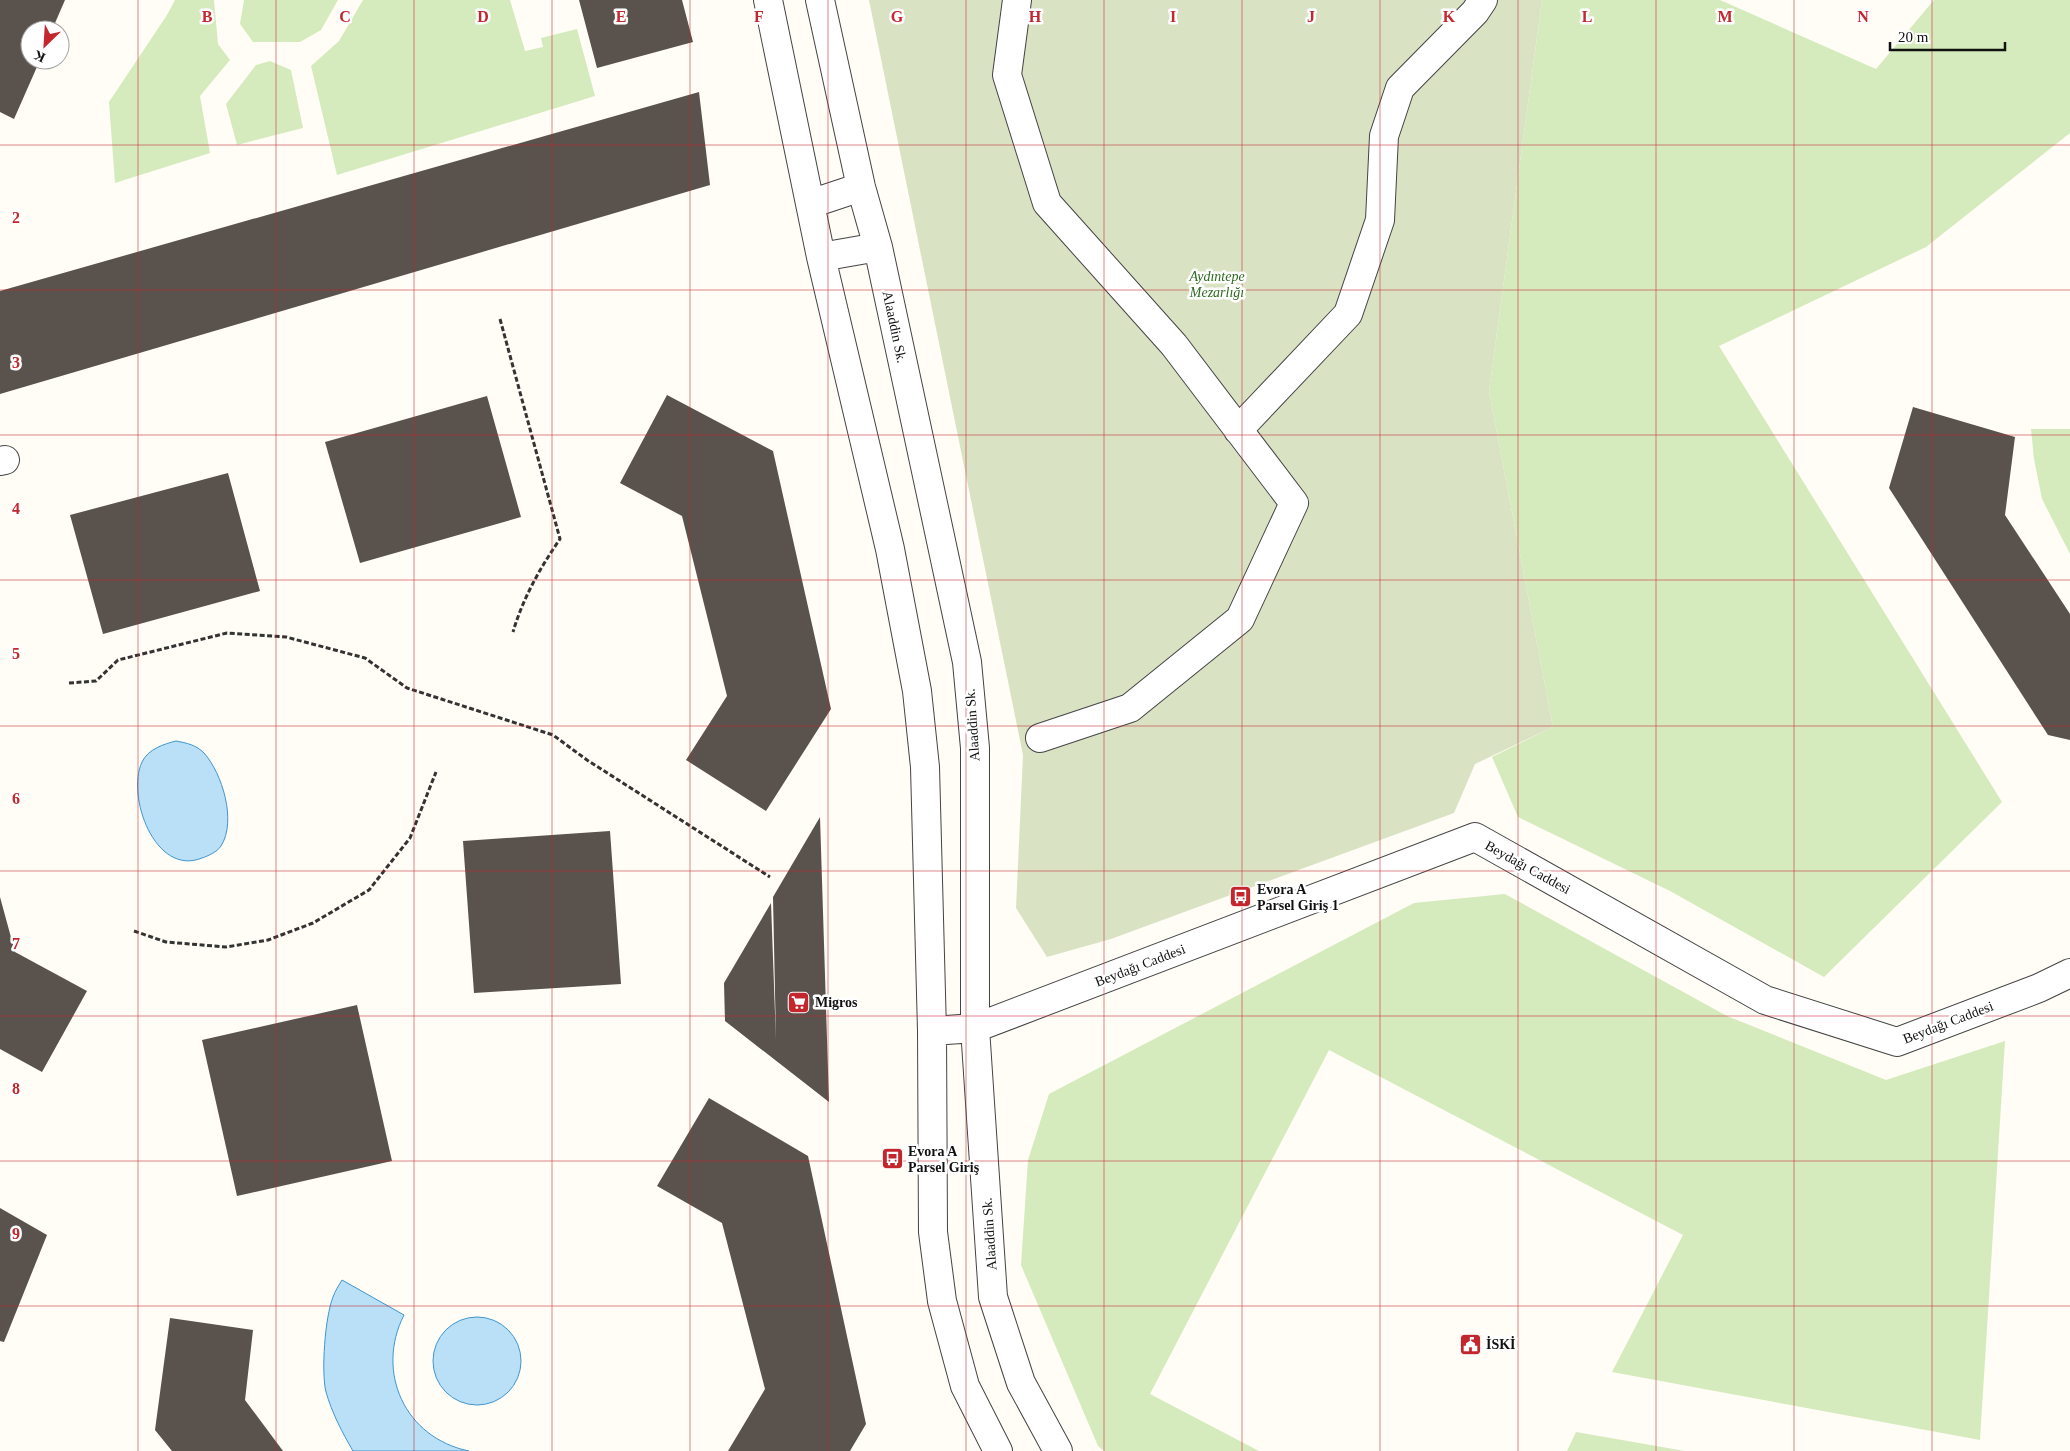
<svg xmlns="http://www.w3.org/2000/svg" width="2070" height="1451" viewBox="0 0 2070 1451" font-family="Georgia,serif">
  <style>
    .green { fill: #d5ebbd }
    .cemetery { fill: #d9e3c4 }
    .water { fill: #b9e0f7; stroke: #3f96cf }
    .building { fill: #5a524d }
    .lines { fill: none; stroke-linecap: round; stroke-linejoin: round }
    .minor-casing { stroke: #444; stroke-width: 30 }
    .path { stroke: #333; stroke-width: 3; stroke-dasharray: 5 2.5; stroke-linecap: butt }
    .minor { stroke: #fff; stroke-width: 28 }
    .grid { fill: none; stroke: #c4262e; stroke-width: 1; stroke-opacity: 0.55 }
    .labels { text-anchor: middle; stroke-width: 5; stroke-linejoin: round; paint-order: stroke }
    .park-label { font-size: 14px; font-style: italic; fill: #2f6b1f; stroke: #fff }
    .street-label { font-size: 14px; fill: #111; stroke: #fff }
    .poi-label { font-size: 14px; font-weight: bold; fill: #111; stroke: #fff; text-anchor: start }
    .grid-label { font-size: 16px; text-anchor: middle; font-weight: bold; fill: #c4262e; stroke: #fff; stroke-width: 5; stroke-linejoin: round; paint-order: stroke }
  </style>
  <rect width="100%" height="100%" fill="#fffdf5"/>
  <path class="green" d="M175,0H214L218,44L230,60L200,96L210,153L115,183L109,102L167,15Z
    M244,0H338L321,30L300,42H253L240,24Z
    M363,0H510L525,51L543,47L541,38L577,29L595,96L337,175L311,66L339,41Z
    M1542,0H1720L1876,69L1934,0H2070V133L1926,247L1719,346L2002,802L1824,977L1670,891L1518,817L1492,757L1553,727L1489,391Z
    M270,61L291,70L303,128L237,145L226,104L256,65Z
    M2031,429H2070V554L2042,499L2034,459Z
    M1505,894L1727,1016L1886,1080L2005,1041L1980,1440L1612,1372L1683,1235L1329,1050L1150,1394L1259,1451H1104L1098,1446L1021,1265L1028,1160L1049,1094L1414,903Z
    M1576,1432L1685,1451H1567Z"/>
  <path class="cemetery" d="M869,0H1542L1489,391L1553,727L1475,764L1454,813L1111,939L1047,957L1016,908L1023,755Z"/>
  <path class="water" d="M176,741C187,743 196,745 204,753C222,773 237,821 221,846C217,852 208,856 202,858C155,877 126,796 142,762C148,749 164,744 176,741Z
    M342,1280L404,1315C375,1372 405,1438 469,1451H353C342,1432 332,1413 326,1392C321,1372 325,1317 333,1297C335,1291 339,1285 342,1280Z
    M433 1361a44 44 0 1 1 88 0a44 44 0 1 1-88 0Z"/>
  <path class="building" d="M0,0H65L52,30H30V60H40L14,119L0,112Z
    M579,0H682L693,42L597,68Z
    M699,92L710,185L0,394V291Z
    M667,395L773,451L831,709L766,811L686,760L727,696L682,516L620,483Z
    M487,396L521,517L360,563L325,442Z
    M1913,407L2015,437L2005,515L2070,614V740L2048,735L1889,488Z
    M228,473L260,591L103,634L70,515Z
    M820,817L829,1102L725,1021L724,983L771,903L776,1040L773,897Z
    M610,831L621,984L474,993L463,841Z
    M0,897L15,952L87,991L42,1072L0,1049Z
    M357,1005L392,1161L237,1196L202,1040Z
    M709,1098L808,1156L866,1424L850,1451H728L765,1389L722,1223L657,1186Z
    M0,1208L47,1235L4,1342L0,1341Z
    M170,1318L253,1330L245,1400L283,1451H172L155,1430Z"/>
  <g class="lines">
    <defs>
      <path id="minor" d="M768,0L821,257L890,549L917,691L925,767L932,1031L933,1232L942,1301L965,1386L998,1451
        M820,0L861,187L878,247L967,662L975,748V1028L993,1297L1021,1383L1058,1451
        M1017,0L1007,75L1047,203L1174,345L1294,503L1240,619L1130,708L1040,738
        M810,204L861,187
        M821,257L878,247
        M1238,430L1348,314L1380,220L1384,136L1400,88L1475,12L1483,0
        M0,461L5,460
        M932,1031L975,1028L1475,837L1765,1000L1897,1042L2039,988L2070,973"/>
    </defs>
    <use href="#minor" class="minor-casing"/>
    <path class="path" d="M500,319L560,539C540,568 523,598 513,632
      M69,683L96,681L118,660L227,633L286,637L365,658L407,688L553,735L587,760L770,877
      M134,931L166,942L226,947L268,940L313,923L369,890L410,838L436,772"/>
    <use href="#minor" class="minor"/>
  </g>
  <path class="grid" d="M138,0V1451M276,0V1451M414,0V1451M552,0V1451M690,0V1451M828,0V1451M966,0V1451M1104,0V1451M1242,0V1451M1380,0V1451M1518,0V1451M1656,0V1451M1794,0V1451M1932,0V1451M0,145H2070M0,290H2070M0,435H2070M0,580H2070M0,726H2070M0,871H2070M0,1016H2070M0,1161H2070M0,1306H2070"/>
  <defs>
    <symbol id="bus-square" viewBox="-11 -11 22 22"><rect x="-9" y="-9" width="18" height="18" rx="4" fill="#c4262e" stroke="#fff"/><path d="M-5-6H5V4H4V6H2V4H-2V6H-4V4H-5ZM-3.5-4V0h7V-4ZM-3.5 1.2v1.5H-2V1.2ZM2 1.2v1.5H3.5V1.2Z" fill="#fff"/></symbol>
    <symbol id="supermarket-square" viewBox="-11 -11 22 22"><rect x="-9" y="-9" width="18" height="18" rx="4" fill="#c4262e" stroke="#fff"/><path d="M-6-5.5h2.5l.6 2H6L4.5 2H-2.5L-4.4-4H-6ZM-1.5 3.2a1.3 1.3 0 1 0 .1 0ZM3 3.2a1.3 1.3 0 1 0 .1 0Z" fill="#fff"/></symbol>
    <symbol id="civic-square" viewBox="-11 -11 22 22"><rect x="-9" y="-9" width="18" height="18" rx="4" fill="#c4262e" stroke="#fff"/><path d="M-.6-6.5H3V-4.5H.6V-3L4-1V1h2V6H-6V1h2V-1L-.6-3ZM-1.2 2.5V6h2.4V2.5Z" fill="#fff"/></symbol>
  </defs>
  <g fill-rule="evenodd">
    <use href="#bus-square" x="1228" y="884" width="25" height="25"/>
    <use href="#supermarket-square" x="786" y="990" width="25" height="25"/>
    <use href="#bus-square" x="880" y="1146" width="25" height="25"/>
    <use href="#civic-square" x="1458" y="1332" width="25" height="25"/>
  </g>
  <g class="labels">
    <g class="park-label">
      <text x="1217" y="281">Aydıntepe<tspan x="1217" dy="16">Mezarlığı</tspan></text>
    </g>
    <g class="street-label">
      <text transform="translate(895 327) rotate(78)" y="5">Alaaddin Sk.</text>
      <text transform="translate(972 725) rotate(-94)" y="5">Alaaddin Sk.</text>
      <text transform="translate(1528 867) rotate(29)" y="5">Beydağı Caddesi</text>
      <text transform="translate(1140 965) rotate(-21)" y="5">Beydağı Caddesi</text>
      <text transform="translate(1948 1022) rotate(-21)" y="5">Beydağı Caddesi</text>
      <text transform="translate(989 1234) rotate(-94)" y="5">Alaaddin Sk.</text>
    </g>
    <g class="poi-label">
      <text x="1257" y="894">Evora A<tspan x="1257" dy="16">Parsel Giriş 1</tspan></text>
      <text x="815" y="1007">Migros</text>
      <text x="908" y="1156">Evora A<tspan x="908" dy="16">Parsel Giriş</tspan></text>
      <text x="1486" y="1349">İSKİ</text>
    </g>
  </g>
  <g class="grid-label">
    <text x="207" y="22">B</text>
    <text x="345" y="22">C</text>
    <text x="483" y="22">D</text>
    <text x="621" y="22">E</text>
    <text x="759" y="22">F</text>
    <text x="897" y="22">G</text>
    <text x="1035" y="22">H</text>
    <text x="1173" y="22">I</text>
    <text x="1311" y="22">J</text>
    <text x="1449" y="22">K</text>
    <text x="1587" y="22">L</text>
    <text x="1725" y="22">M</text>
    <text x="1863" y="22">N</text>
    <text x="16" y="223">2</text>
    <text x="16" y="368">3</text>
    <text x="16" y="514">4</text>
    <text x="16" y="659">5</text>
    <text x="16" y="804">6</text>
    <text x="16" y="949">7</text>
    <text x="16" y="1094">8</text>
    <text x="16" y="1239">9</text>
  </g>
  <g transform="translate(45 45) rotate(205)"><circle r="24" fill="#ffffff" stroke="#a0a0a0"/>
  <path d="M0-4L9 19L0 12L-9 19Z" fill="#c4262e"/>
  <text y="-8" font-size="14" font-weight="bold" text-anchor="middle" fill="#111111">K</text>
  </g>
  <path d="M1890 42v8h115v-8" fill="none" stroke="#111111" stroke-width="2.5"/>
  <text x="1898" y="42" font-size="15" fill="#111111" stroke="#ffffff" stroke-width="4" paint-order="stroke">20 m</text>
</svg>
